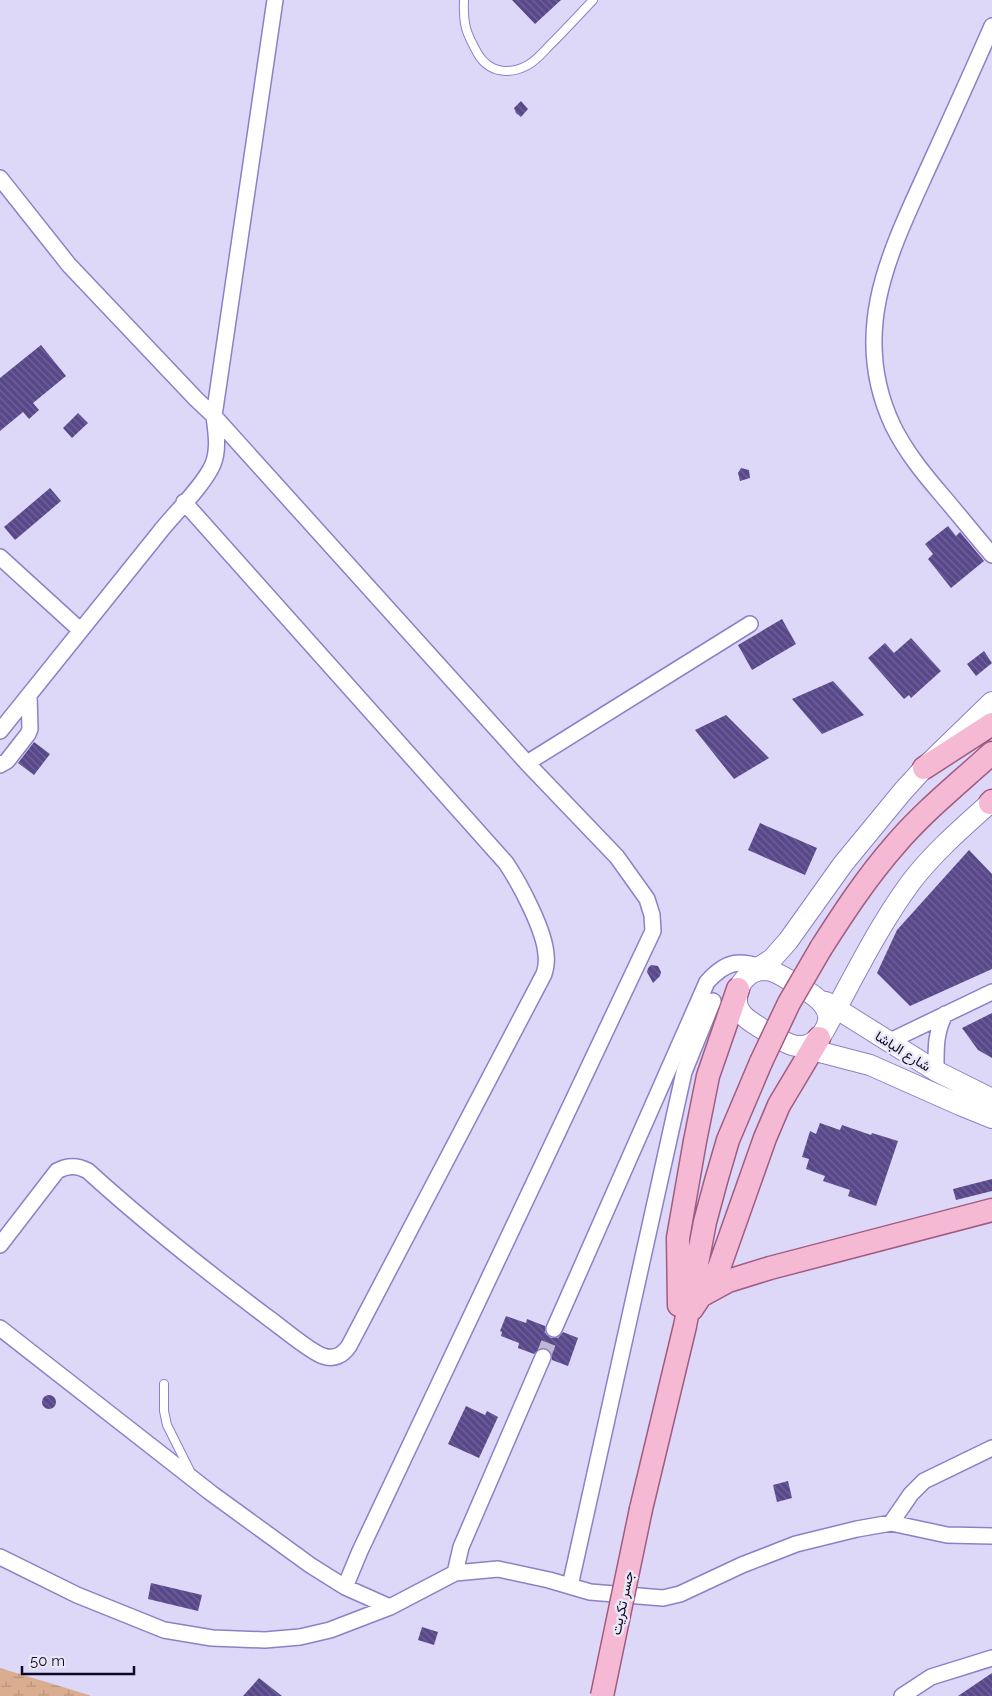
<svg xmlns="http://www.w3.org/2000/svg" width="992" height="1696" viewBox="0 0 992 1696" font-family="Raleway,Vazirmatn,sans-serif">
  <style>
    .wetland { fill: url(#wetland-marsh) }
    .building { fill: url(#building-back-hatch) }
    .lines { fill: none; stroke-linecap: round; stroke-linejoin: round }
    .street-tunnel { stroke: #beb9d7; stroke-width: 15; stroke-dasharray: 15 8; stroke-linecap: butt }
    .lane-casing { stroke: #8f7fc7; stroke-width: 10 }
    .street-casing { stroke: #8f7fc7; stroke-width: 18 }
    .secondary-casing { stroke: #8f7fc7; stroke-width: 22 }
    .primary-casing { stroke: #a05c82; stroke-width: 25 }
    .lane { stroke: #fff; stroke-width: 8 }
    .street { stroke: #fff; stroke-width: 15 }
    .secondary { stroke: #fff; stroke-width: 20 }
    .primary { stroke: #f5b9d3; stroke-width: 22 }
    .primary-bridge-casing { stroke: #a05c82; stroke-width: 25; stroke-linecap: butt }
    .primary-bridge { stroke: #f5b9d3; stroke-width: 22 }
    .labels { text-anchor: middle; stroke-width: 5; stroke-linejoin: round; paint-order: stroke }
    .street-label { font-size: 14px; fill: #100823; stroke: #eae8f7 }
  </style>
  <defs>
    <pattern id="wetland-marsh" width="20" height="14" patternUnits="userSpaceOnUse" patternTransform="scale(1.25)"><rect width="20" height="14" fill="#daad91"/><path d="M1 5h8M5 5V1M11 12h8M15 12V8" fill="none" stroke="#ba937d"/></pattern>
    <pattern id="building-back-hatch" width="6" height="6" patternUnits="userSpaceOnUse" patternTransform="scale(1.25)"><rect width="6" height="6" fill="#58488a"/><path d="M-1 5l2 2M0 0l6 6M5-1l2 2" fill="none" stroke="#706397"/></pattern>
  </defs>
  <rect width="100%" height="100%" fill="#ddd8f7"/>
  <path class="wetland" d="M0,1668L89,1695L90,1696H0Z"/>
  <path class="building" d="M512,0H561L535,24Z
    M521,101L528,109L521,117L516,113L514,108Z
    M41,345L66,376L33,403L39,410L29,419L23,412L0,431V378Z
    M78,413L88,423L72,438L63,428Z
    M741,468L749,470L750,478L740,481L738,473Z
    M50,488L61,501L15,540L4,527Z
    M948,526L956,536L960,532L984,561L951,588L928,559L933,554L925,544Z
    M782,619L796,644L752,670L738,645Z
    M911,638L941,671L911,698L909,695L904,699L868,658L885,643L894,653Z
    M984,651L992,663L976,676L967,664Z
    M833,681L864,715L822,734L792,699Z
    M726,715L769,758L734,779L695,730Z
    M34,742L50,754L34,775L18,763Z
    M760,823L817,848L805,875L748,850Z
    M969,850L992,874V969L910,1006L877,973L897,930Z
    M651,965L658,966L661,972L660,976L653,983L647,972L648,968Z
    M992,1013V1058L978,1050L962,1028Z
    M820,1123L840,1130L842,1125L871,1135L872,1133L898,1141L876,1206L848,1196L850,1190L823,1181L825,1176L806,1169L809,1159L802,1157L810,1131L816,1134Z
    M992,1179V1191L956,1200L953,1189Z
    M506,1316L526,1323L527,1319L545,1326L546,1334L551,1338L559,1337L563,1332L578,1338L568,1366L552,1360L551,1352L547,1349L541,1348L534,1354L518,1348L519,1343L501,1336L502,1332L500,1331Z
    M42 1402a7 7 0 1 1 14 0a7 7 0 1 1-14 0Z
    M466,1406L485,1415L487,1411L498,1417L479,1458L448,1444Z
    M788,1481L792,1498L777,1502L773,1485Z
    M151,1583L202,1595L198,1611L148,1599Z
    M422,1627L438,1632L434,1645L418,1640Z
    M992,1673V1696H958Z
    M259,1678L282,1696H243Z"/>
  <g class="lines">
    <path class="street-tunnel" d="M543,1357L554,1329"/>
    <defs>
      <path id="lane" d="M464,0C463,25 466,33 478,54C489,73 510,75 528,65C537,60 544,51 551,44C565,30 579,15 593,0
        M164,1384V1411L167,1425L190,1471"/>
      <path id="street" d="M275,0L214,416L527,763L617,857L647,899L652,915L653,931L360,1551L345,1587L390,1607L455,1573L498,1569L549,1580L590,1592L663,1598L680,1594L742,1565L796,1544L857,1529L891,1523L947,1535L992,1536
        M992,26C972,72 951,118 930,164C891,250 848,331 893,426C906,452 923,473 941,494C958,514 975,535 992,555
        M0,178L69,265L196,399L214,416C216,432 219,449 213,464C205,484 173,515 159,533C106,599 53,665 0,731
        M0,557L80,630
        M527,763L750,624
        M0,765L7,761L28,734L30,729L29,695
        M888,1042L992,992
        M936,1071C936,1050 935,1033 945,1014
        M0,1245L57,1171C68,1165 77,1165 88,1171C145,1223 206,1271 267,1317C280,1326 310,1352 323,1356C334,1360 343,1355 349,1346L544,974C546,968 547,962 546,955C545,931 520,884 506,863L184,502
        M0,1328L211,1493L310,1565L345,1587
        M554,1329L707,982C728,959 739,960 768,969
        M891,1523L911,1494L924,1481L992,1448
        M0,1557L77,1595L164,1630L212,1638L265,1640L300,1637L330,1630L390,1607
        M455,1573L461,1547L543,1357
        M570,1586L684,1072L713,1001
        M902,1696L931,1677L992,1658"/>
      <path id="secondary" d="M767,970C778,972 787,979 797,985C815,995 840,1010 822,1034C817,1040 811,1045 803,1046C800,1046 795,1046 792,1045C783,1042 749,1022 743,1015C732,1004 737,984 749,975C754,971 761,970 767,970Z
        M749,974L772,959L788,941L843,864L903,791L924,768L992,702
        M826,1002L936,1071L992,1099
        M824,1031C852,981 877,928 911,882C934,852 963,827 992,801
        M797,1046L870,1065L960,1105L992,1118"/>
      <path id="primary" d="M924,768L992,724
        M990,803L992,801
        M821,948C844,912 867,877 895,845C924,811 959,783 992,753
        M704,1294L728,1281L770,1268L992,1210
        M679,1305L678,1238L695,1141L708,1076L738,989
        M692,1309L719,1268L765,1138L779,1105L819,1038
        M641,1509L685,1326L705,1222L716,1181L728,1140L761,1062"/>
    </defs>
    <use href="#lane" class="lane-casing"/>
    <use href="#street" class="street-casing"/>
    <use href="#secondary" class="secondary-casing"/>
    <use href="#primary" class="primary-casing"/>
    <use href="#lane" class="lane"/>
    <use href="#street" class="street"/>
    <use href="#secondary" class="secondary"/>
    <use href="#primary" class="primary"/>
    <defs>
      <path id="primary-bridge" d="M761,1062L789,1003L821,948
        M602,1696L641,1509"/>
    </defs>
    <use href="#primary-bridge" class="primary-bridge-casing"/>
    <use href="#primary-bridge" class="primary-bridge"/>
  </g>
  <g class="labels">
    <g class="street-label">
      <text transform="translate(903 1051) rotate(32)" y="5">شارع الباشا</text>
      <text transform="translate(622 1603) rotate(-78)" y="5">جسر تكريت</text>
    </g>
  </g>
  <path d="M22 1666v8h112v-8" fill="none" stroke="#100823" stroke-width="2.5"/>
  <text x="30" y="1666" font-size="15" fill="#100823" stroke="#eae8f7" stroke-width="4" paint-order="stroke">50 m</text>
</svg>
